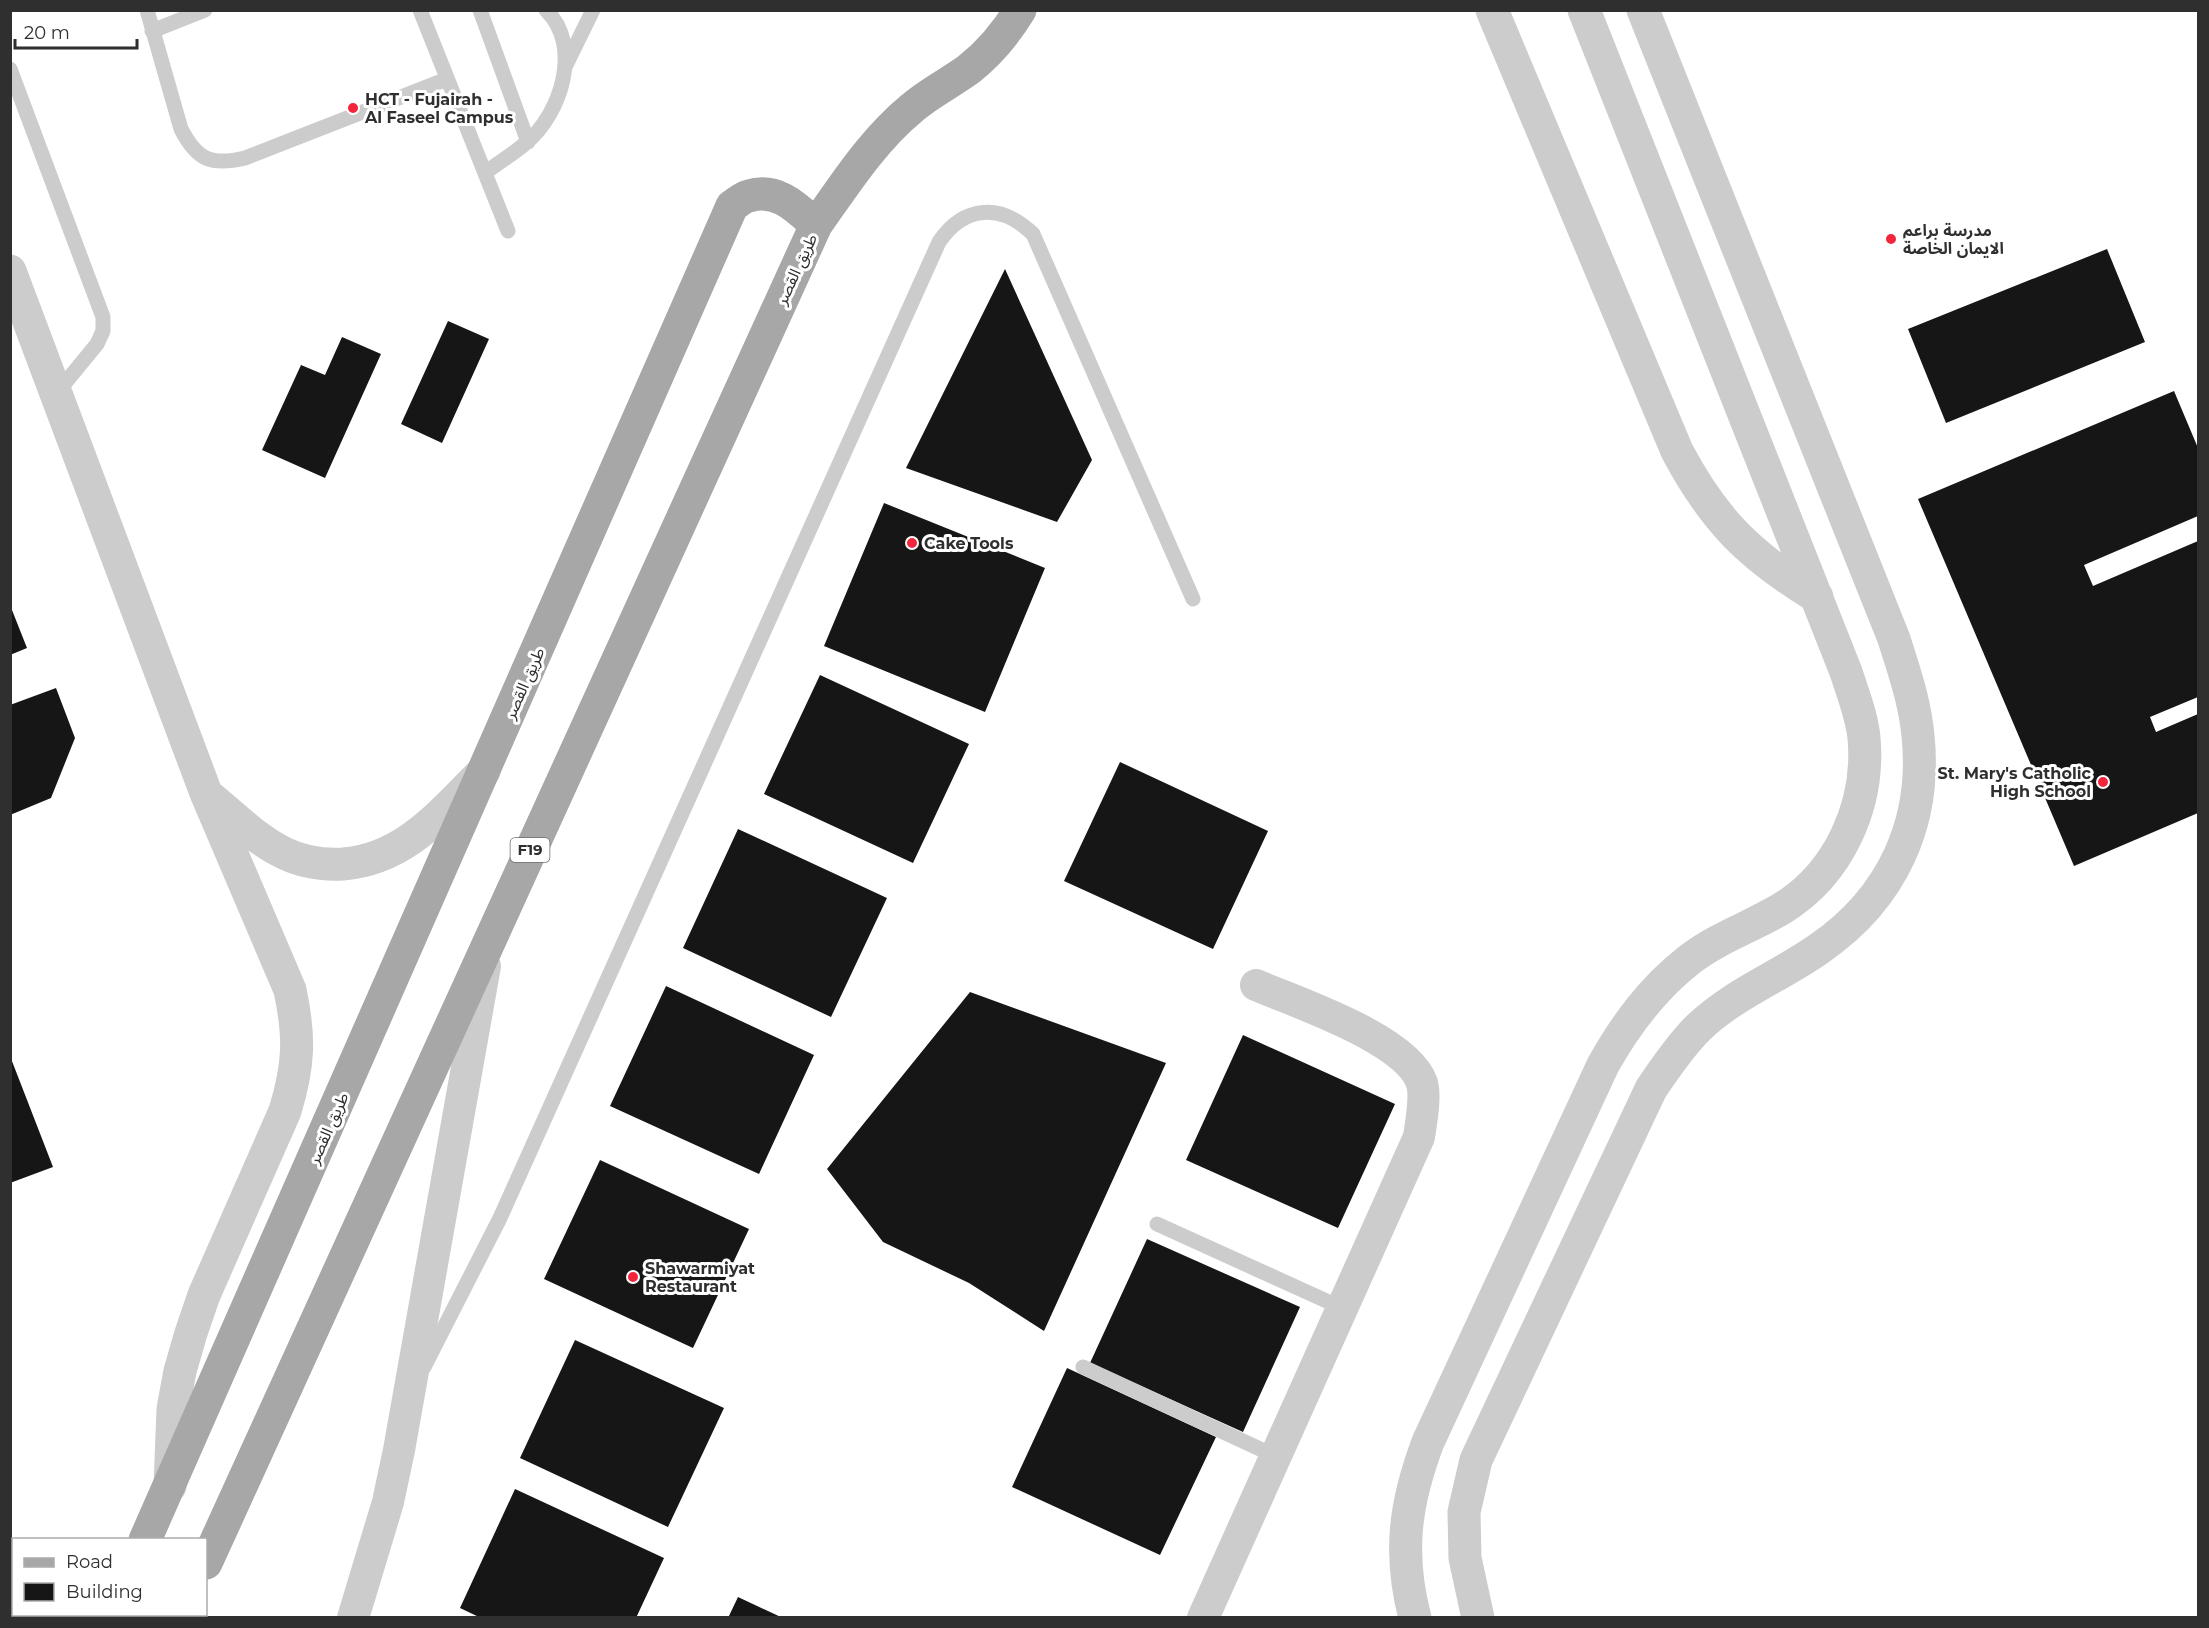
<svg xmlns="http://www.w3.org/2000/svg" width="2209" height="1628" viewBox="0 0 2209 1628" font-family="Montserrat,'Noto Sans Arabic',sans-serif">
  <style>
    .building { fill: #161616 }
    .lines { fill: none; stroke-linecap: round; stroke-linejoin: round }
    .service { stroke: #ccc; stroke-width: 15 }
    .minor { stroke: #ccc; stroke-width: 32 }
    .tertiary { stroke: #ccc; stroke-width: 33 }
    .primary { stroke: #a7a7a7; stroke-width: 33 }
    .poi-dot { fill: #f2253c; stroke: #fff; stroke-width: 2 }
    .labels { text-anchor: middle; stroke-width: 6; stroke-linejoin: round; paint-order: stroke }
    .shield { fill: #fff; stroke: #6d6d6d; stroke-width: 1.5 }
    .shield-label { font-size: 15px; font-weight: bold; fill: #2f2f2f }
    .poi-label { font-size: 16px; font-weight: bold; fill: #2f2f2f; stroke: #fff; text-anchor: start }
    .street-label { font-size: 16px; fill: #2f2f2f; stroke: #fff }
  </style>
  <rect width="100%" height="100%" fill="#fff"/>
  <path class="building" d="M2107,249L2145,342L1946,423L1908,329Z
    M1005,269L1092,460L1057,522L906,468Z
    M448,321L489,339L442,443L401,424Z
    M342,337L381,354L325,478L262,450L301,365L325,375Z
    M2174,391L2198,448V516L2084,565L2093,586L2198,541V697L2150,717L2156,732L2198,714V813L2074,866L1918,499Z
    M884,503L1045,568L985,712L824,646Z
    M10,605L27,648L10,655Z
    M820,675L969,744L913,863L764,794Z
    M56,688L75,738L51,798L10,815V705Z
    M1120,762L1268,831L1213,949L1064,881Z
    M738,829L887,898L831,1017L683,948Z
    M666,986L814,1055L759,1174L610,1106Z
    M970,992L1166,1063L1044,1331L969,1283L883,1242L827,1169Z
    M1243,1035L1395,1104L1338,1228L1186,1160Z
    M10,1056L53,1167L10,1183Z
    M600,1160L749,1229L693,1348L544,1279Z
    M1147,1239L1300,1307L1243,1432L1090,1363Z
    M575,1340L724,1408L668,1527L520,1458Z
    M1067,1368L1216,1437L1160,1555L1012,1487Z
    M515,1489L664,1558L636,1618H481L460,1608Z
    M738,1597L783,1618H728Z"/>
  <g class="lines">
    <path class="service" d="M147,10L181,129C197,160 211,166 245,158L447,79
      M420,10L508,231
      M480,10L528,142
      M152,31L205,10
      M566,65L593,10
      M10,69L103,317V331L97,344L56,394
      M485,173C498,163 513,154 526,143C561,114 583,46 546,10
      M1157,1224L1342,1308
      M424,1367L500,1218L939,242C964,205 1001,203 1033,234L1193,599
      M1083,1367L1275,1456"/>
    <path class="minor" d="M353,1618L388,1502L399,1450L485,966
      M1203,1618L1419,1137C1421,1123 1426,1097 1422,1083C1407,1039 1298,1003 1256,985"/>
    <path class="tertiary" d="M1492,10L1677,451C1714,521 1750,556 1817,597
      M10,271L206,793L290,990C300,1037 299,1065 285,1111L204,1295L191,1333L180,1371L173,1409L170,1486
      M211,798C234,817 257,840 284,853C302,862 323,865 343,864C406,859 442,812 484,771
      M1415,1618C1398,1553 1405,1503 1428,1442L1603,1065C1626,1024 1652,989 1689,960C1717,938 1751,927 1781,909C1839,874 1870,805 1864,738C1862,716 1853,694 1846,672L1584,10
      M1478,1618L1465,1558L1464,1512L1476,1460L1651,1089C1665,1068 1680,1046 1698,1028C1733,994 1781,976 1820,948C1892,898 1927,823 1918,736C1915,702 1904,671 1894,639L1643,10"/>
    <path class="primary" d="M816,225C845,184 873,140 912,108C929,93 950,83 969,69C989,53 1006,33 1020,10
      M145,1540L732,206C737,203 743,197 749,196C777,187 797,208 816,225L206,1563
      M109,1618L110,1614
      M181,1618L182,1614"/>
  </g>
  <g class="poi-dot">
    <circle cx="353" cy="108" r="6"/>
    <circle cx="1891" cy="239" r="6"/>
    <circle cx="912" cy="543" r="6"/>
    <circle cx="2103" cy="782" r="6"/>
    <circle cx="633" cy="1277" r="6"/>
  </g>
  <g class="labels">
    <rect class="shield" x="510.5" y="838" width="39" height="24" rx="4.5"/>
    <g class="shield-label">
      <text x="530" y="855">F19</text>
    </g>
    <g class="poi-label">
      <text x="365" y="105">HCT - Fujairah -<tspan x="365" dy="18">Al Faseel Campus</tspan></text>
      <text x="1903" y="236">مدرسة براعم<tspan x="1903" dy="18">الايمان الخاصة</tspan></text>
      <text x="924" y="549">Cake Tools</text>
      <text x="2091" y="779" text-anchor="end">St. Mary's Catholic<tspan x="2091" dy="18">High School</tspan></text>
      <text x="645" y="1274">Shawarmiyat<tspan x="645" dy="18">Restaurant</tspan></text>
    </g>
    <g class="street-label">
      <text transform="translate(796 269) rotate(-65)" y="6">طريق القصر</text>
      <text transform="translate(524 683) rotate(-66)" y="6">طريق القصر</text>
      <text transform="translate(328 1128) rotate(-66)" y="6">طريق القصر</text>
    </g>
  </g>
  <rect width="2209" height="1628" fill="none" stroke="#2f2f2f" stroke-width="24"/>
  <rect x="12" y="1538" width="195" height="78" fill="#ffffff" stroke="#acacac" stroke-width="1.5"/>
  <rect x="24" y="1558" width="30" height="9" fill="#a7a7a7" stroke="#acacac" stroke-width="1.5"/>
  <text x="66" y="1568" font-size="18" fill="#2f2f2f">Road</text>
  <rect x="24" y="1583" width="30" height="18" fill="#161616" stroke="#acacac" stroke-width="1.5"/>
  <text x="66" y="1598" font-size="18" fill="#2f2f2f">Building</text>
  <path d="M15 39v9h122v-9" fill="none" stroke="#2f2f2f" stroke-width="3"/>
  <text x="24" y="39" font-size="18" fill="#2f2f2f" stroke="#ffffff" stroke-width="4.5" paint-order="stroke">20 m</text>
</svg>
